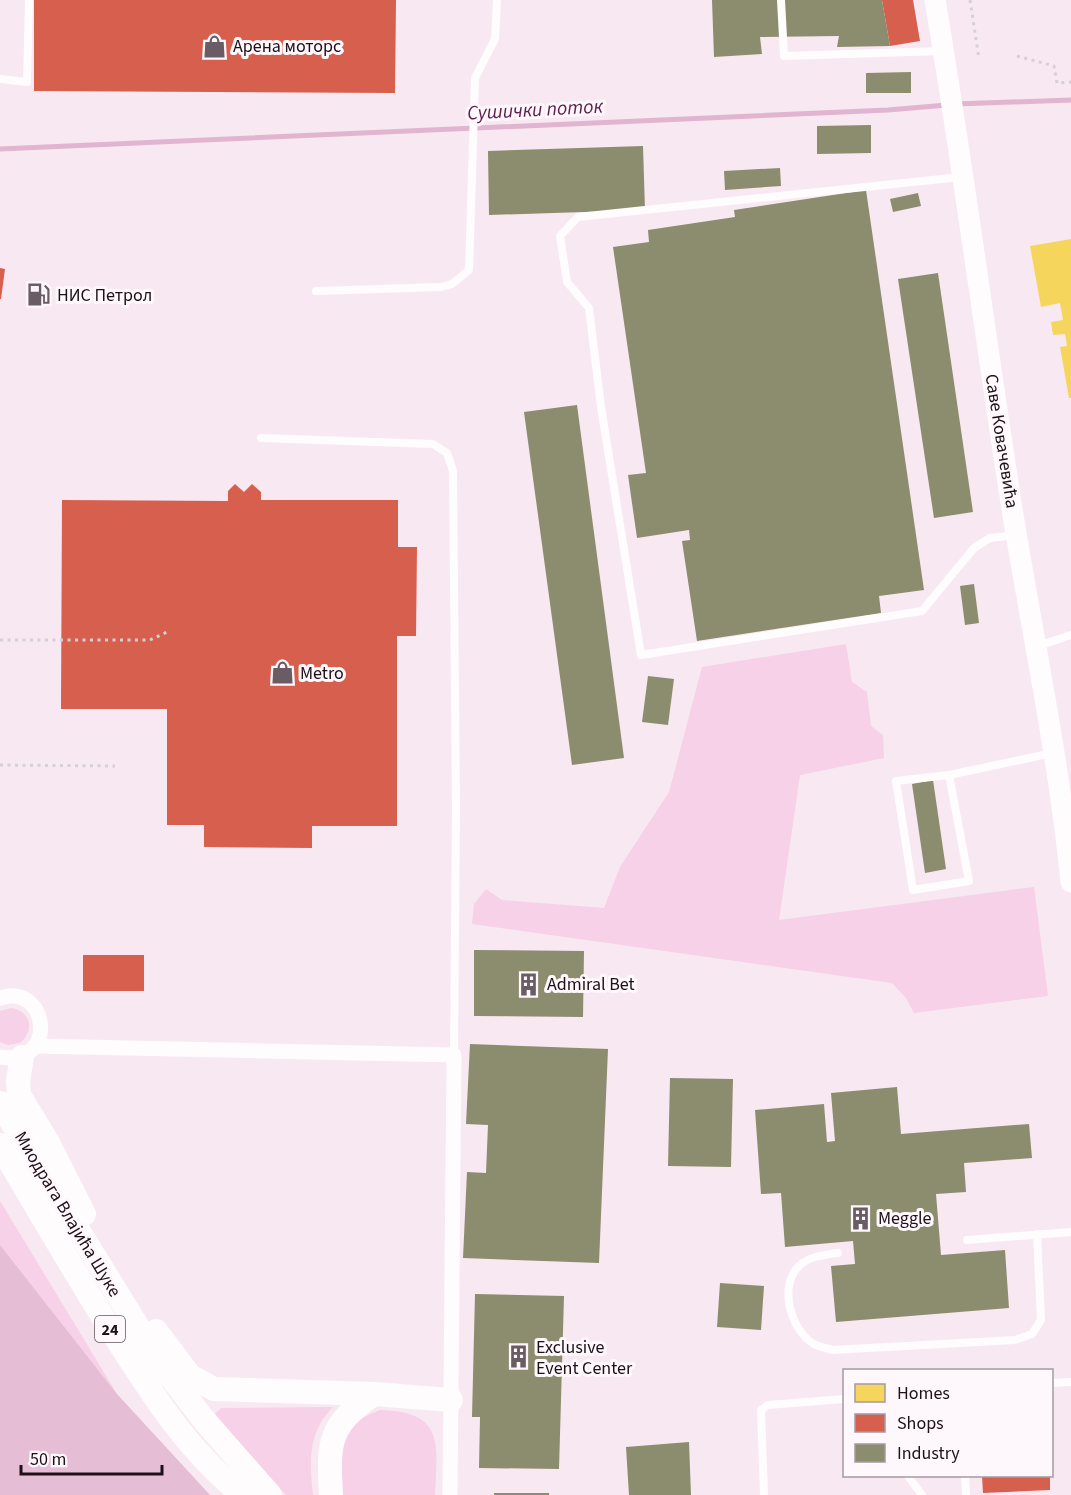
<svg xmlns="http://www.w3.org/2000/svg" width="1071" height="1495" viewBox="0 0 1071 1495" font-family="'Source Sans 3',sans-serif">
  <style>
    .green { fill: #f6d1e7 }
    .forest { fill: #e5bed6 }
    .homes { fill: #f6d55c }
    .shops { fill: #d6604d }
    .industry { fill: #8c8c6e }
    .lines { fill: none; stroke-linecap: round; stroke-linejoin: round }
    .stream { stroke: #e1b4cf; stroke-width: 5 }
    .path { stroke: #d4d0d3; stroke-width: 3; stroke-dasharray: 3 4.5; stroke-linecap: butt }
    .lane { stroke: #fefcfd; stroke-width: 8 }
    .street { stroke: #fefcfd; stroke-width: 15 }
    .secondary { stroke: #fefcfd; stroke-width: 21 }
    .primary { stroke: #fefcfd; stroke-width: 24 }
    .labels { text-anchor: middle; stroke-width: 6; stroke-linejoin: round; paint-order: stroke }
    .shield { fill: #fef7fb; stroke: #60565c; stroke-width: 1.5 }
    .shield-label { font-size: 16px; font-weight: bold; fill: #1d1118 }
    .poi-label { font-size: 18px; fill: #1d1118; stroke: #fef7fb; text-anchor: start }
    .street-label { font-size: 18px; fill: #1d1118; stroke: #fef7fb }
    .water-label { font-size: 20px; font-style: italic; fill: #611e4c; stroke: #fef7fb }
  </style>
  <rect width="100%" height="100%" fill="#f8e8f2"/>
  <path class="green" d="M846,644L852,682L867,692L871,726L883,735L884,758L800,775L779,920L1034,887L1048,996L914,1013L906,998L892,983L472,924L474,904L486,889L502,900L604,908L620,867L669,792L702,667Z
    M11,1008C31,1011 35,1031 20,1043L8,1045L0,1042V1011Z
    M0,1201L8,1214L117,1394L0,1245Z
    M333,1407C308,1432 309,1461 313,1495H286L259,1468L215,1414L221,1408Z
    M380,1410C445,1412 437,1443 435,1495H343C338,1454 335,1426 380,1410Z"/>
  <path class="forest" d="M0,1245L117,1394L210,1495H0Z"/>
  <path class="homes" d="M1071,239V398H1069L1060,347L1067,346L1065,334L1053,335L1051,322L1063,320L1060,303L1041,307L1030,246Z"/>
  <path class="shops" d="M34,0H396L395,93L34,91Z
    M882,0H913L920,41L890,46Z
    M0,268L5,269L1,299H0Z
    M235,484L244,492L252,484L261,492V500H398V547H417L416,636H397V826H312V848L204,847V825H167V709H61L62,500L228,501V491Z
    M83,955H144V991H83Z
    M982,1476H1050V1490L983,1493Z"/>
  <path class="industry" d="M712,0H882L890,46L837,47L839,36L760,37L762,54L714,57Z
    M911,72V93H866V73Z
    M871,125V153L817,154V126Z
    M643,146L645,210L489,215L488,151Z
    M780,168L781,186L725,190L724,171Z
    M866,190L924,590L879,596L881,613L697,641L682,541L690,540L689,530L637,538L628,475L646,473L613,247L649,242L648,230L735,217L734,210Z
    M918,193L921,206L893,212L890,199Z
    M938,273L973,512L934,518L898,279Z
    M577,405L624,758L572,765L524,412Z
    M974,584L979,623L965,625L960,586Z
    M648,676L674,679L668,725L642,722Z
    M933,780L946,869L925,873L912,784Z
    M474,950L584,951L583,1017L474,1016Z
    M470,1044L608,1049L599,1263L463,1258L467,1172L486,1173L488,1125L466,1124Z
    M670,1078L733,1079L731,1167L668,1166Z
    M897,1087L901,1134L1029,1124L1032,1158L964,1163L966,1192L936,1194L941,1255L1005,1250L1009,1308L836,1322L831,1266L855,1264L853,1241L785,1247L781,1193L761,1194L755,1110L824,1104L827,1142L835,1141L831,1093Z
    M720,1283L764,1286L761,1330L717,1327Z
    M475,1294L564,1296L559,1469L479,1468L480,1417H472Z
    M689,1442L691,1495H629L626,1447Z
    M494,1493H549V1495H494Z"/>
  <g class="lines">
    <path class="stream" d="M956,104L1071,100
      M0,149L888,110L947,105"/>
    <path class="path" d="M970,0L979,59
      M1017,56L1054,66L1057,83L1071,82
      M0,640H150L167,632
      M0,765L115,766"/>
    <path class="lane" d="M781,0L784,56L942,51
      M0,79L27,82L29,0
      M961,177L578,217L560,236L567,282L589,308L601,407L641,655L922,611L974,548L990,538L1015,535
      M316,291L441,287L452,284L469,270L475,78L495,39L497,0
      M261,438L433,444L447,453L453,471L456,807L454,1055
      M1038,646L1071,635
      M949,775L969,881L913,890L896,781Z
      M949,775L1053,753
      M967,1240L1071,1232
      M838,1253C824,1255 810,1256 799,1266C778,1286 791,1331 814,1344C819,1347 826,1348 832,1350L1015,1340L1032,1334L1041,1320L1037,1234
      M1052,1383L1071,1382
      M908,1476L922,1495
      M965,1476L966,1495
      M764,1495L761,1410L768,1405L844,1399"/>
    <path class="street" d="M0,998C49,982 59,1067 0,1057
      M36,1046L454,1055L450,1495"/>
    <path class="secondary" d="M935,0C964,171 986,344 1013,515C1033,638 1059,759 1071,882"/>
    <path class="primary" d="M22,1057L18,1081L19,1095L48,1143L84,1214
      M0,1103L160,1363L204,1420L270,1495
      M0,1145C40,1212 78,1279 120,1344C156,1400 190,1453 243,1495
      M156,1331L190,1376L214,1389L374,1394L451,1400
      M331,1495C328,1443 328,1425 374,1394"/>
  </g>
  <defs>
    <symbol id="shop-bare" viewBox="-9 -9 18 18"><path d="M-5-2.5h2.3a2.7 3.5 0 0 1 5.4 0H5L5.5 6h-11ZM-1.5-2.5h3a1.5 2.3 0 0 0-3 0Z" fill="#6a5c64" stroke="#fef7fb" stroke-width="2.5" paint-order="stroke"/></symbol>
    <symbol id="fuel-bare" viewBox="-9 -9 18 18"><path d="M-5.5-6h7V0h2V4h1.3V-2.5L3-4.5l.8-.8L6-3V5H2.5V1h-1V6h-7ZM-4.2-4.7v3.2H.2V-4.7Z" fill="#6a5c64" stroke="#fef7fb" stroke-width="2.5" paint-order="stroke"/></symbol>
    <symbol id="building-bare" viewBox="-9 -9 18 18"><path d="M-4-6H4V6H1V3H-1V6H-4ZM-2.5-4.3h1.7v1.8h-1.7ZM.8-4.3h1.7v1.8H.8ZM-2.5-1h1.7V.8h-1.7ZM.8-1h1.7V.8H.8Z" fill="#6a5c64" stroke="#fef7fb" stroke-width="2.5" paint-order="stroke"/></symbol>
  </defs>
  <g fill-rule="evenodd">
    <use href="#shop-bare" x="198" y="30" width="33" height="33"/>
    <use href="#fuel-bare" x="22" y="278" width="33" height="33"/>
    <use href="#shop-bare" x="266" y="656" width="33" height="33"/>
    <use href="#building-bare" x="512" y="968" width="33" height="33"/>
    <use href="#building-bare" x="844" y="1202" width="33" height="33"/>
    <use href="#building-bare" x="502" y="1340" width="33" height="33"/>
  </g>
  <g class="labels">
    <rect class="shield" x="95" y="1316" width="30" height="26" rx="4.5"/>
    <g class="shield-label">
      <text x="110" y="1335">24</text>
    </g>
    <g class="poi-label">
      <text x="233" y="52">Арена моторс</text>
      <text x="57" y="301">НИС Петрол</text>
      <text x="300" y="679">Metro</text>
      <text x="547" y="990">Admiral Bet</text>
      <text x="878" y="1224">Meggle</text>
      <text x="536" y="1353">Exclusive<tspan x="536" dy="21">Event Center</tspan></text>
    </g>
    <g class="street-label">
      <text transform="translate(1002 441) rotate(81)" y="6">Саве Ковачевића</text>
      <text transform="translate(68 1214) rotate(59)" y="6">Миодрага Влајића Шуке</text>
    </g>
    <g class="water-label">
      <text transform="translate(535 109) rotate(-3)" y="7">Сушички поток</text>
    </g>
  </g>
  <rect x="843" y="1369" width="210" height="108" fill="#fef7fb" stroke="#a49ba0" stroke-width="1.5"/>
  <rect x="855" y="1384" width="30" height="18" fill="#f6d55c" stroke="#a49ba0" stroke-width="1.5"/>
  <text x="897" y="1399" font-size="18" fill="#1d1118">Homes</text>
  <rect x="855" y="1414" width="30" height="18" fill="#d6604d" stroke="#a49ba0" stroke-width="1.5"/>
  <text x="897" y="1429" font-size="18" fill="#1d1118">Shops</text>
  <rect x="855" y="1444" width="30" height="18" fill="#8c8c6e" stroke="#a49ba0" stroke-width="1.5"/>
  <text x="897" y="1459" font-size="18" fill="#1d1118">Industry</text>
  <path d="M21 1465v9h141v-9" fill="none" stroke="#1d1118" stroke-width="3"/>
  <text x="30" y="1465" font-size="18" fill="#1d1118" stroke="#fef7fb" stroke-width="4.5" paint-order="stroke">50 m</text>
</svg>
